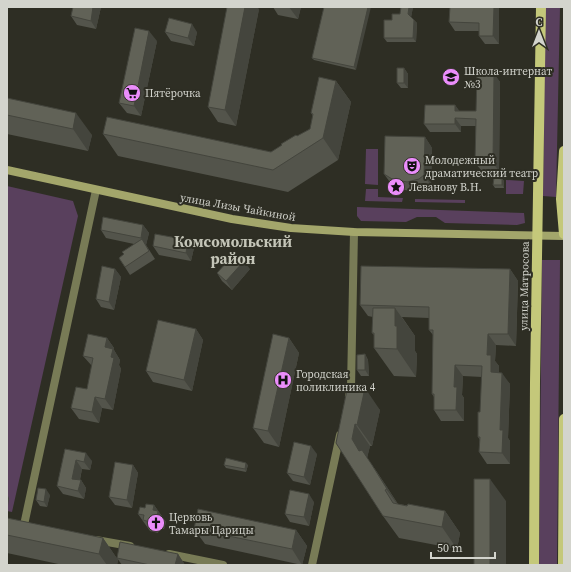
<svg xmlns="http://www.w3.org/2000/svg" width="571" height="572" viewBox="0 0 571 572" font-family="'Source Serif 4',serif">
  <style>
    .green { fill: #59405d }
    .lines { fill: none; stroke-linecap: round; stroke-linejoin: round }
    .street { stroke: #787b56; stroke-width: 8 }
    .secondary { stroke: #a3a66b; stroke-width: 8 }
    .primary { stroke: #c4c87a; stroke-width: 10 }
    .wall { fill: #53544b }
    .shaded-wall { fill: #44453d }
    .building { fill: #616257; stroke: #44453d }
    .labels { text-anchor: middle; stroke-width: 4; stroke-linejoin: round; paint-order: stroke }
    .poi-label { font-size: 11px; fill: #d3d4cd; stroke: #2e2e24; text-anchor: start }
    .street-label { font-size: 11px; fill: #d3d4cd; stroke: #2e2e24 }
    .district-label { font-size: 15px; font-weight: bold; fill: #c4c5b8; stroke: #2e2e24 }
  </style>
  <rect width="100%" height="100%" fill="#2e2e24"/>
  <path class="green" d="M545,7H560L556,197L543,196Z
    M366,149H378V185L365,184Z
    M506,180L524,181L523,194H506Z
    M7,186L73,201L78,216L12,512L7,511Z
    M366,189H378V197L403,198L402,202L365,201Z
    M415,199L465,200V203L415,202Z
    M357,207L524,213L525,223L517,225L445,223L436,217H417L406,222L361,221L357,216Z
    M542,260H560L557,565H539Z"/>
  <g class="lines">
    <path class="street" d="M349,396L351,388L354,232
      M24,525L96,190
      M96,540L130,546
      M169,554L223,565
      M312,565L340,435"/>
    <path class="secondary" d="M7,170L232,219L291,228L354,232L564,236"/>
    <path class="primary" d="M564,151L561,199L564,234
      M534,565L535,382L541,7
      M563,565L564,419"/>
  </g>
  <path class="wall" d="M101,7L96,29L77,25L71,16Z
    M273,7H301L298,19L278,15Z
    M324,7L356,70L314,60L312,58Z
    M401,7H413L411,17L417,23L416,42H387L384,38L392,20L400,14Z
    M499,7V44H485L479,36V31H455L449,22Z
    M259,9L236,126L218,122L208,107Z
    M165,32H197L194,46L171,41Z
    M157,41L141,116L127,113L119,103Z
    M404,68L408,74V88H401L397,83Z
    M494,74L500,82L499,171L481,170L475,163L476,126H461V132H430L424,124L455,105L459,111H476Z
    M336,81L351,102L338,160L288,192L118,156L103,134L271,152L310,129L313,116L311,113Z
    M7,98L92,135L88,151L7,134Z
    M425,137L432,148L431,186L426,190L415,192L400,189L392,185L384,174Z
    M502,179L504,181V188H495L493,185Z
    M143,225L149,233L146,245L155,259L130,275L119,258L124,254L134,244L106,238L101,230Z
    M153,246L194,248L191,261L159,255Z
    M115,269L121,277L114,310L101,307L96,299Z
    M250,269L232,290L222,281L217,273Z
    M510,269L518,281L516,346L496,345L495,361L499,366V373L510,384L508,438L510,441V464H487L479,452L480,440L478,437L480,412L482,377L463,376L462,395L464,398V421H441L434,410V397L432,394L433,335L429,330V318L402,317L415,336V351L417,354L416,377L394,376L374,348V335L372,333L373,317L368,316L360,305Z
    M196,329L203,340L192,391L153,382L146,371Z
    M107,338L114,348V350L120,360L119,365L121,369L113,410L102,408L99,423L79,419L71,408L87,389L92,366L83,356Z
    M289,338L299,353L279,447L264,443L253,428Z
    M365,354L368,360L369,376H361L357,370Z
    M348,385L380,410L372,446H370L367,458L377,472L398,504L445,511L460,533L457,549L399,538L383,516L336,443Z
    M65,449L92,461L90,470L82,469L80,480H81L86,488L84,499L63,494L57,486Z
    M317,454L310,485L293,481L287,473Z
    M133,465L138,473L132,508L115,505L109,497Z
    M224,465H248L246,472L226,468Z
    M50,495L47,507L40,506L36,500Z
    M314,502L309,526L290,522L285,514Z
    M154,505L166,522L164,529L159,528L158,533L150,531L138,514L145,508Z
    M7,518L103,538L118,560L117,565H63L7,553Z
    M194,529L296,530L307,546L302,565L205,544Z
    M178,554L185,565H122L117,558Z"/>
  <path class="shaded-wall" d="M93,7H101L96,29L91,21Z
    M245,7H257L259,9L236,126L225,110Z
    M289,7H301L298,19Z
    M368,7H371L356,70L354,67Z
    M409,7H413L411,18L408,14Z
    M494,7H499V44L493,36Z
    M414,20L417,23L416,42L413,38Z
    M192,24L197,32L194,46L188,38Z
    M149,31L157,41L141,116L134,106Z
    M404,68L408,74V88L404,83Z
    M494,74L500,82L499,171L493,163Z
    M336,81L351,102L338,160L323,138Z
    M455,105L461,113L455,111Z
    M76,113L92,135L88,151L73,129Z
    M455,118L461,126V132L455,124Z
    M425,137L432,148L431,186L424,175Z
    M502,179L504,181V188L502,185Z
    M143,225L149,233L146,245L155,259L141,238Z
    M188,240L194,248L191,261L186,253Z
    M244,261L250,269L232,290L226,281Z
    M115,269L121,277L114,310L109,302Z
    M510,269L518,281L516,346L508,334Z
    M395,308L415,336V351L417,354L416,377L397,349L395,326Z
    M196,329L203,340L192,391L184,380Z
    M488,334L496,345L495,361L499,366V384L491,372L487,355Z
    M107,338L114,348V350L120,360L119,365L121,369L113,410L105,399V347Z
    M289,338L299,353L279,447L268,431Z
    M365,354L368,360L369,376L365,370Z
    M455,365L463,376L462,395L464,398V421L456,410L454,387Z
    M502,373L510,384L508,438L510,441V464L502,453L500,430Z
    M365,388L380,410L372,446L357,425Z
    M95,397L102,408L99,423L92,412Z
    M355,424L370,446L367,458L387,487L402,511L359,451L352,439Z
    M311,446L317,454L310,485L304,477Z
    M86,453L92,461L90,470L84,462Z
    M76,460L82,469L78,487L72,479Z
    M246,463L248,465L246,472L245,469Z
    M133,465L138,473L132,508L127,500Z
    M490,479L506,501V565H490Z
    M81,480L86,488L84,499L78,491Z
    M46,489L50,495L47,507L44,502Z
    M7,494L9,498L8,506L7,505Z
    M309,494L314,502L309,526L304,517Z
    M154,505L166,522L164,529L157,518L153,510Z
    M445,511L460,533L457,549L442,527Z
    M152,517L159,528L158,533L150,522Z
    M296,530L307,546L302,565L292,549Z
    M103,538L118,560L117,565H107L99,554Z
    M178,554L185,565H175Z"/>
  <path class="building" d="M73,7H93L91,21L71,16Z
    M227,7H245L225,110L208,107Z
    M324,7H368L354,67L312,58Z
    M401,7H409L408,14L414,20L413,38H384V20H392V14H400Z
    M450,7H494L493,36H479V23L449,22Z
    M169,18L192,24L188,38L165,32Z
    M135,28L149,31L134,106L119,103Z
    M397,68H404V83H397Z
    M477,74H494L493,163H475L476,119L455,118V124H424L425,105H455V111H476Z
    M319,77L336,81L323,138L273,170L103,134L107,117L271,152L282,145L281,144L296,135L297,136L310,129L313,114L311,113Z
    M7,98L76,113L73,129L7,115Z
    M385,136L425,137L424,175L419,179L407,182L392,179L384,174Z
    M494,178L502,179V185H493Z
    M103,217L143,225L141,238L101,230Z
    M155,234L188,240L186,253L153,246Z
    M142,239L149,251L125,267L119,258L124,254L122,252Z
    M235,253L244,261L226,281L217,273Z
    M102,266L115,269L109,302L96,299Z
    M361,266L510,269L508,334H488L487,355H491V372L502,373L500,430H503L502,453L479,452L480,437H478V412H480L482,366L455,365L454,387H457L456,410H434V394H432L433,330H429V307L360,305Z
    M373,308H395V326H397V349L374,348V333H372Z
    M158,320L196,329L184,380L146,371Z
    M88,334L107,338L105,347L113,349L111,357L114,358L105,399L95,397L92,412L71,408L76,387L87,389L93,358L83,356Z
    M273,334L289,338L268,431L253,428Z
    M365,354V370H357V355Z
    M348,385L365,388L357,425L355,424L352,439L359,451L362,450L372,465L387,489L385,490L393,503L407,506L408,504L445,511L442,527L383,516L336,443Z
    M294,442L311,446L304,477L287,473Z
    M65,449L86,453L84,462L76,460L72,479L81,480L78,491L57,486Z
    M226,458L246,463L245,469L224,465Z
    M115,462L133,465L127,500L109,497Z
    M474,479H490V565H474Z
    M38,488L46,489L44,502L36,500Z
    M290,490L309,494L304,517L285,514Z
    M146,504L154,505L153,510L158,511L157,518L152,517L150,522L143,520L144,515L138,514L140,507L145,508Z
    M198,509L296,530L292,549L194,529Z
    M7,518L103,538L99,554L7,535Z
    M120,542L178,554L175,565H150L117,558Z"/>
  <defs>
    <symbol id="school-disc" viewBox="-11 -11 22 22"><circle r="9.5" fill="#eb8dfb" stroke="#2e2e24"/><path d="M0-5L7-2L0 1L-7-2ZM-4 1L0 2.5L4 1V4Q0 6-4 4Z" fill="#111"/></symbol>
    <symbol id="supermarket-disc" viewBox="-11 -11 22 22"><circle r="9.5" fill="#eb8dfb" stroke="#2e2e24"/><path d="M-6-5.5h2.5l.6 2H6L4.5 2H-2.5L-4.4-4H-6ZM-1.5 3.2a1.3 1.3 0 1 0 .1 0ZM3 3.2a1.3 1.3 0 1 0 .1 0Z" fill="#111"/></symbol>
    <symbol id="theatre-disc" viewBox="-11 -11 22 22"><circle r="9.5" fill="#eb8dfb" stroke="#2e2e24"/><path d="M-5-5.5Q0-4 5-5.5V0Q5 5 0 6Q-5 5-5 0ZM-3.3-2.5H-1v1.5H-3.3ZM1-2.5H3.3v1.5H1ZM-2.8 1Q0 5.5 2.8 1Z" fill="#111"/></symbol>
    <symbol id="sight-disc" viewBox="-11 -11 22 22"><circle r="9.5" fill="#eb8dfb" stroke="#2e2e24"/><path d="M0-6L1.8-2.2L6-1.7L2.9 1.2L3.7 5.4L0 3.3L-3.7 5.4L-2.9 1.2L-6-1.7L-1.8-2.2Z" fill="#111"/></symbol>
    <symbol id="hospital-disc" viewBox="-11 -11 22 22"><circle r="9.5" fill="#eb8dfb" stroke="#2e2e24"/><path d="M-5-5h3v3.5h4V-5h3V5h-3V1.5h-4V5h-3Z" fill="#111"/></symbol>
    <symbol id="church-disc" viewBox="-11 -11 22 22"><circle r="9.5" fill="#eb8dfb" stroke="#2e2e24"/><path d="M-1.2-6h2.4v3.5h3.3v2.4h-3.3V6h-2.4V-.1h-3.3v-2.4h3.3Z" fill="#111"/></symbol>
  </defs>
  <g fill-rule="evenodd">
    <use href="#school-disc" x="441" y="67" width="20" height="20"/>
    <use href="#supermarket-disc" x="122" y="83" width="20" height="20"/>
    <use href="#theatre-disc" x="402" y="156" width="20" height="20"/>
    <use href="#sight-disc" x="386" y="177" width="20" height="20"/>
    <use href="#hospital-disc" x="273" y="370" width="20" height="20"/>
    <use href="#church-disc" x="146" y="513" width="20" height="20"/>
  </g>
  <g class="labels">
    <g class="poi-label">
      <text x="464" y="75">Школа-интернат<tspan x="464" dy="13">№3</tspan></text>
      <text x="145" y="97">Пятёрочка</text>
      <text x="425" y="164">Молодежный<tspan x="425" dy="13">драматический театр</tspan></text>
      <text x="409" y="191">Леванову В.Н.</text>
      <text x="296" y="378">Городская<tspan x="296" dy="13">поликлиника 4</tspan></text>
      <text x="169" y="521">Церковь<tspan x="169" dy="13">Тамары Царицы</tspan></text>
    </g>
    <g class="street-label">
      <text transform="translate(238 207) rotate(10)" y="4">улица Лизы Чайкиной</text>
      <text transform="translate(524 286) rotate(-89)" y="4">улица Матросова</text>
    </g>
    <g class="district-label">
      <text x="233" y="247">Комсомольский<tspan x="233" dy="17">район</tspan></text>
    </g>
  </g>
  <rect width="571" height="572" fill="none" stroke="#d3d4cd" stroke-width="16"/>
  <g transform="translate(539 32)" stroke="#2e2e24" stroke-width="3" paint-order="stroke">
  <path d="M0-3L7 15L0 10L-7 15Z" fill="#d3d4cd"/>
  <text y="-6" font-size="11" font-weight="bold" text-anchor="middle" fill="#d3d4cd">С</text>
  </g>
  <path d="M431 552v6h64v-6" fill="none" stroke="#d3d4cd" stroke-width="2"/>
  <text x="437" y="552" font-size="12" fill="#d3d4cd" stroke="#2e2e24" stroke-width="3" paint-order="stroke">50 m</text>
</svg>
